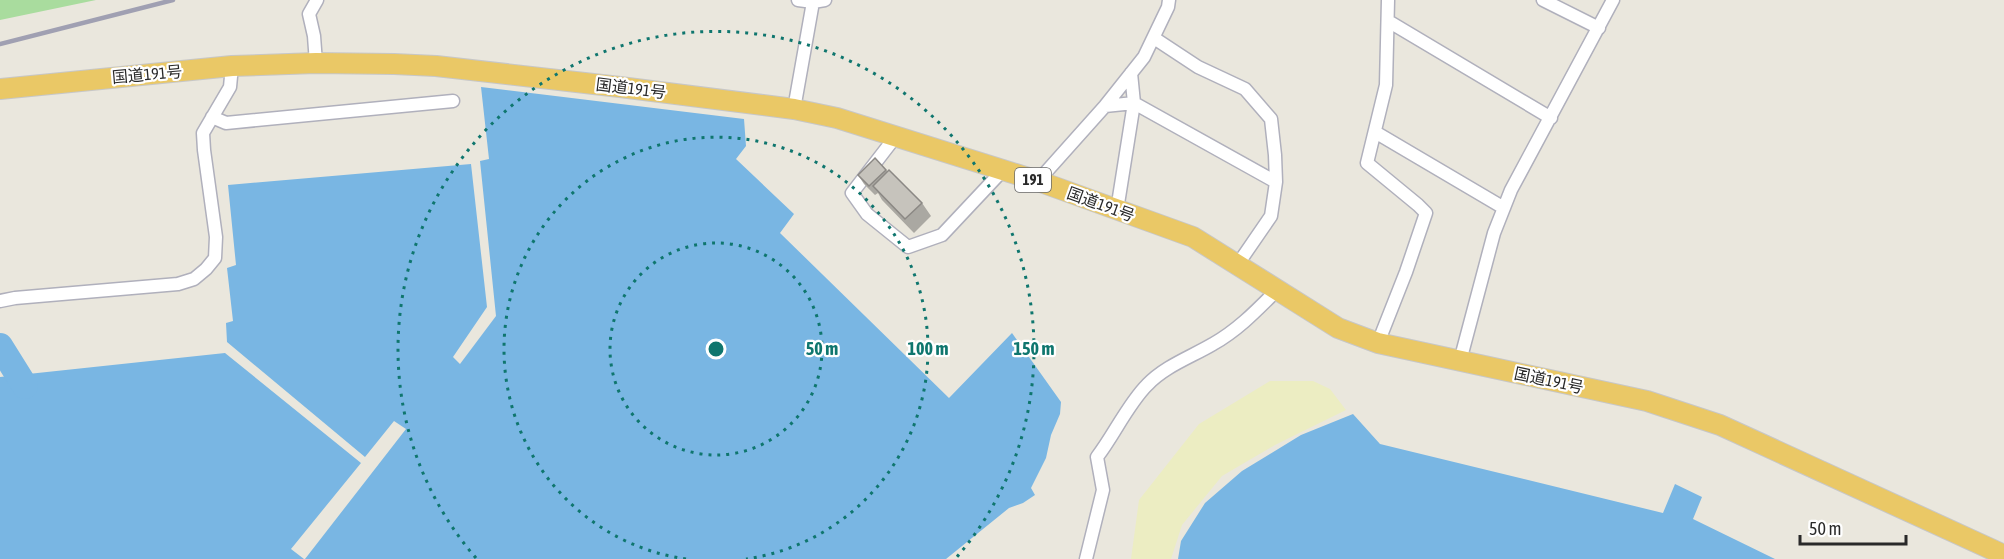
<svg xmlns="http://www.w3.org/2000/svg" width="2004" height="559" viewBox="0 0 2004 559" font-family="'Asap Condensed','Noto Sans JP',sans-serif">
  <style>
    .green { fill: #a9dc9e }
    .sand { fill: #ecedc2 }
    .water { fill: #79b6e3 }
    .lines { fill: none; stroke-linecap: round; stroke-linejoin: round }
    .river { stroke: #79b6e3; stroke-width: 26 }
    .minor-casing { stroke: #b0b0bc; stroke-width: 15 }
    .trunk-casing { stroke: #c7c7c7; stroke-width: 22 }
    .minor { stroke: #fff; stroke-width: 12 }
    .trunk { stroke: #eac866; stroke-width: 20 }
    .rail { stroke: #a0a0b2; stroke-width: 4.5 }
    .wall { fill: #aaa8a2 }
    .building { fill: #c6c3bc; stroke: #8b8884; stroke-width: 1.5 }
    .ring { fill: none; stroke: #0f766e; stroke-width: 3; stroke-dasharray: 3 6 }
    .labels { text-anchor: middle; stroke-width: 4.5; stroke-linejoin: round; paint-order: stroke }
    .shield { fill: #fff; stroke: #696969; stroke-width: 1.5 }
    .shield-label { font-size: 15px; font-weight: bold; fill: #292929 }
    .street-label { font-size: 16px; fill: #292929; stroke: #fff }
    .centre { fill: #0f766e; stroke: #fff; stroke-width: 3 }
    .ring-label { font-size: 18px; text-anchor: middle; font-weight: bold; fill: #0f766e; stroke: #fff; stroke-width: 4.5; stroke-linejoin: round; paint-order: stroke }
  </style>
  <rect width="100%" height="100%" fill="#eae7dd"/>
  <path class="green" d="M0,0H96L0,20Z"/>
  <path class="sand" d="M1270,381H1313L1330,389L1346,410L1275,445L1222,476L1182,525L1171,559H1131L1139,500L1199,424Z"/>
  <path class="water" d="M481,87L744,119L746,146L736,159L794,214L780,233L949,398L1012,333L1061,402L1060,414L1051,435L1046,458L1031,488L1035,495L1023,503L1009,508L946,559H305L406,429L394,421L365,457L227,342L226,323L233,321L227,268L236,265L228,185L471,164L487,307L453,357L460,364L496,316L480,161L489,159Z
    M225,353L361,463L291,549L304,559H0V377Z
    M1353,414L1380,444L1663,513L1675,484L1702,497L1693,519L1775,559H1178L1181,541L1205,503L1242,471L1301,435Z"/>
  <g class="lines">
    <path class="river" d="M0,346L25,386"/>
    <defs>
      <path id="minor" d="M798,0L813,2
        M1543,0L1599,28
        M1388,21L1551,118
        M1154,38L1198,67L1245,89L1271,119L1275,155L1276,182L1271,216L1238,264
        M316,63L314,36L309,14L317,0
        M1131,73L1134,103L1276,182
        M1105,106L1134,103L1117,210
        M794,109L813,2L825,0
        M212,117L226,123L453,101
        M1375,132L1504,208
        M896,136L852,193L867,214L908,247L942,235L1003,170
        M1038,181L1105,106L1144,57L1168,7L1169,0
        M0,301L15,298L178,284L194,279L206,269L215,258L216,237L204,150L203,133L230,87L232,66
        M1378,343L1406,272L1426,213L1418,205L1367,163L1386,85L1388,0
        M1460,361L1494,233L1511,190L1613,0
        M1086,559L1103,490L1097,457C1114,435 1128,404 1147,385C1165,366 1191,357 1213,344C1238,330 1257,310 1277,290"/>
      <path id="trunk" d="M0,89L232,66L316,63L394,64L436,66L620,87L794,109L837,118L1038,181L1193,237L1338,328L1378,343L1647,401L1720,425L2004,555"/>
    </defs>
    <use href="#minor" class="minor-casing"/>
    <use href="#trunk" class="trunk-casing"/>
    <use href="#minor" class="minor"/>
    <use href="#trunk" class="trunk"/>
    <path class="rail" d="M0,44L173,0"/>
  </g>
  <path class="wall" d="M886,170L922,203L931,216L914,233L882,200L878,193L875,195L864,184L858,175Z"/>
  <path class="building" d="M875,158L886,170L869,186L858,175Z
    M889,170L922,203L905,219L873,186Z"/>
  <g class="ring">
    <circle cx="716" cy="349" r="106"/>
    <path d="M686 559A212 212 0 1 1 746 559"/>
    <path d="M476 558A318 318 0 1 1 956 558"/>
  </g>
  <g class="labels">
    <rect class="shield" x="1015" y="168" width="36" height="24" rx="4.5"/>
    <g class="shield-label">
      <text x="1033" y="185">191</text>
    </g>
    <g class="street-label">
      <text transform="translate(147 74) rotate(-5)" y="6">国道191号</text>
      <text transform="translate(631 88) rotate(7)" y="6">国道191号</text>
      <text transform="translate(1101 204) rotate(20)" y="6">国道191号</text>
      <text transform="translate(1549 380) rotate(12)" y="6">国道191号</text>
    </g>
  </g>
  <circle cx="716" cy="349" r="9" class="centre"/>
  <g class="ring-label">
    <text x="822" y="355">50 m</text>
    <text x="928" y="355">100 m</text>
    <text x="1034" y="355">150 m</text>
  </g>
  <path d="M1800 535v9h106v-9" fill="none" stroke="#292929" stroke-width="3"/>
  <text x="1809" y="535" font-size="18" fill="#292929" stroke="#ffffff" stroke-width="4.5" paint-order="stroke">50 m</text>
</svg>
